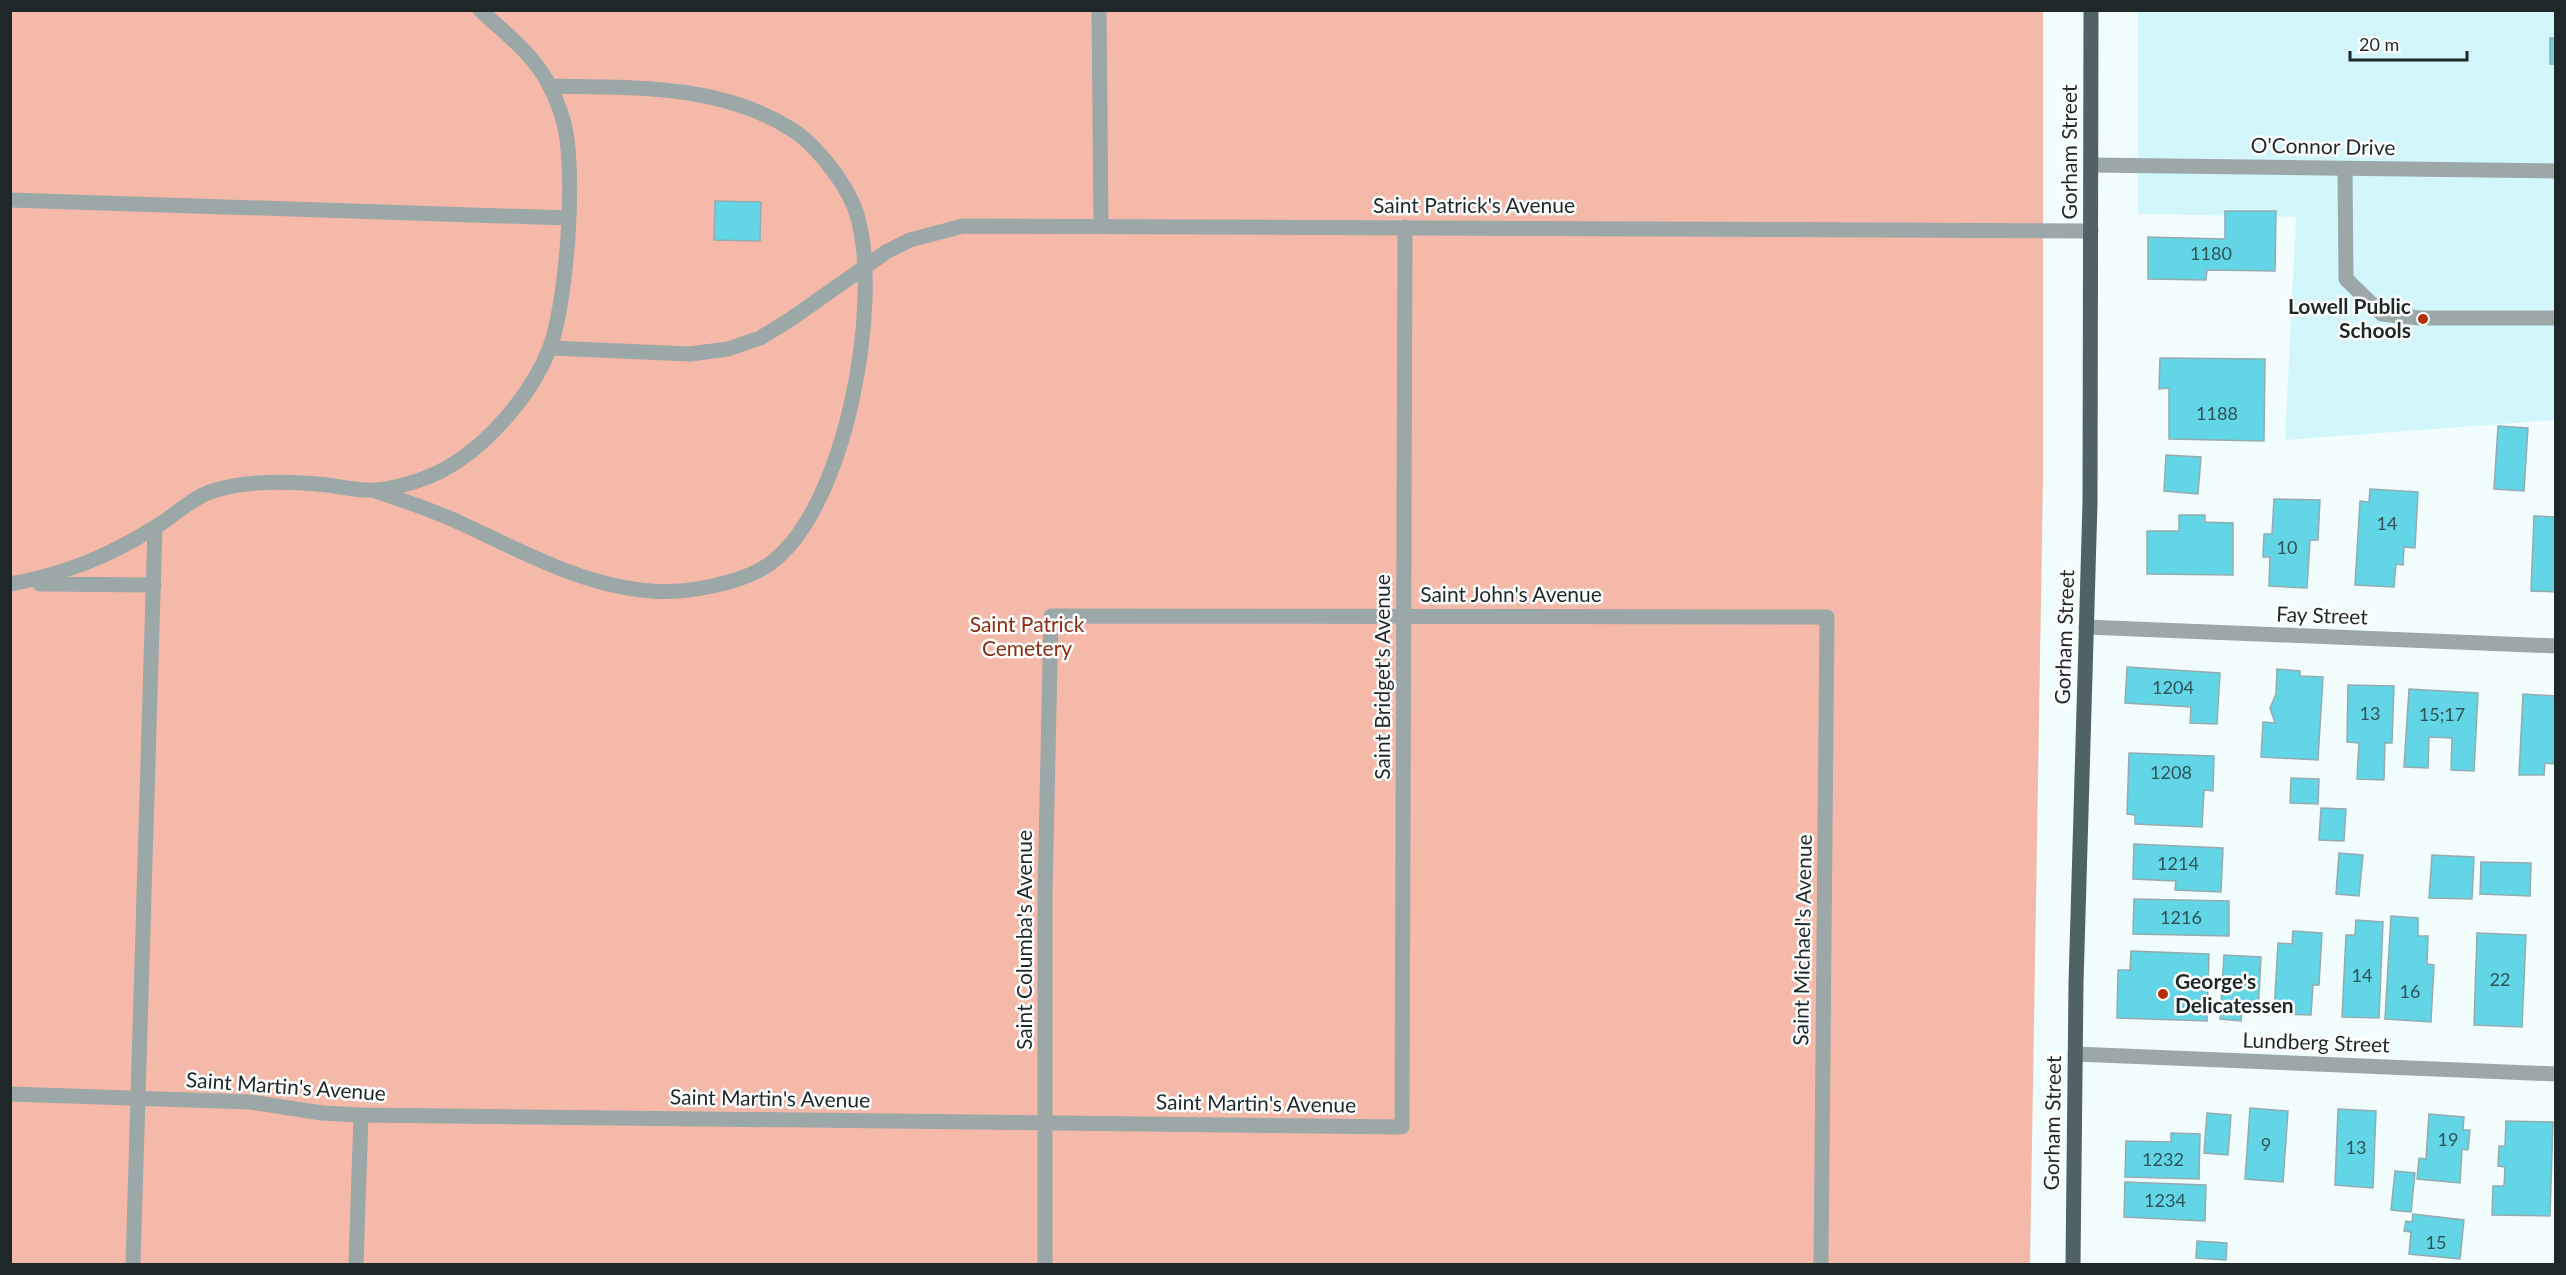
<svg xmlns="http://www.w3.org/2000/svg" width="2566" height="1275" viewBox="0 0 2566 1275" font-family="Lato,sans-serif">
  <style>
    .built { fill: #d2f6fc }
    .green { fill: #f5b9a9 }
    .building { fill: #62d5e7; stroke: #94acb0; stroke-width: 1.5 }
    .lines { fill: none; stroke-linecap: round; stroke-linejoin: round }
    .service { stroke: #9ca7a8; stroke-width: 15 }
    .minor { stroke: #9ca7a8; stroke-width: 15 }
    .tertiary { stroke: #9ca7a8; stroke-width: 15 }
    .primary { stroke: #4f6265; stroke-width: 15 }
    .poi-dot { fill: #b72e00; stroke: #fff; stroke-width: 2 }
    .labels { text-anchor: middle; stroke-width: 5; stroke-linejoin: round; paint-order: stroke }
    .number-label { font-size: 18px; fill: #2f5358 }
    .street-label { font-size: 21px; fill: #1e2829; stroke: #fff }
    .poi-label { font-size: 21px; font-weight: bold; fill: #1e2829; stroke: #fff; text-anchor: end }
    .park-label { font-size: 21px; fill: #8d2c11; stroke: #fff }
  </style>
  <rect width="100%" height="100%" fill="#f2fdfe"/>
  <path class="built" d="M2138,11H2555V420L2285,440L2296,217L2138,214Z"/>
  <path class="green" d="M10,11H2043V478L2030,1264H11Z"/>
  <path class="building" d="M2550,38H2556V64H2550Z
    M715,201L761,202L760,241L714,240Z
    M2225,211H2276L2275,271L2207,270L2206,280L2148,279V237L2225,239Z
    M2160,358L2265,359L2264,441L2169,439V388L2159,389Z
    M2498,426L2528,428L2524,491L2494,489Z
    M2166,455L2201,457L2198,494L2164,491Z
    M2370,489L2418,492L2415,548L2404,547L2403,565L2396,564L2394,587L2355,585L2360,501L2369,502Z
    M2274,499L2320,500L2318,540H2310L2307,588L2269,586L2270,557H2263L2264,534H2272Z
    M2179,515H2205V522L2233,523V575L2147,574V531H2179Z
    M2534,516L2556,517V592L2531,591Z
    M2127,667L2220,673L2217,724L2190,723L2191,707L2125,703Z
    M2277,669L2300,671V676L2323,677L2318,760L2261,757L2263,722L2275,723L2270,708L2276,694Z
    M2348,685L2394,686L2392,743H2385L2384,780L2357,779L2359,743L2347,742Z
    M2409,689L2478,693L2474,771L2451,770L2452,738L2429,737L2428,768L2404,767Z
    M2523,694L2556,696V749L2553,764L2545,763L2544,775H2519Z
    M2129,753L2214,756L2213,791L2204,790L2202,827L2135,824V815L2127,814Z
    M2291,778L2319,779L2318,804L2290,803Z
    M2321,808L2346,809L2344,841L2319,840Z
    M2134,844L2223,848L2221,892L2175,890L2176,881L2133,879Z
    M2339,853L2363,855L2359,896L2336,894Z
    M2432,855L2474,857L2472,899L2429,898Z
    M2481,862L2531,863L2530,896L2480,894Z
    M2134,899L2229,901V936L2133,934Z
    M2391,916L2418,918V936H2428L2427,964L2434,965L2431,1022L2385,1019Z
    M2356,920L2383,922L2379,1018L2342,1017L2346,935H2355Z
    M2293,931L2322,933L2319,985H2313L2311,1015L2274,1014L2278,943L2292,944Z
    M2477,933L2526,935L2522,1027L2474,1025Z
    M2131,951L2209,954L2207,1021L2117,1018L2118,970H2130Z
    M2224,955L2261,957L2258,1013L2242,1012L2241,1021L2220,1019Z
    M2250,1108L2288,1111L2283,1182L2245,1179Z
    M2338,1109L2376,1111L2373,1188L2335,1185Z
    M2207,1113L2231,1115L2228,1155L2204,1153Z
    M2429,1114L2464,1117L2463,1130H2470L2468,1150L2462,1149L2460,1183L2417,1179L2419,1158L2426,1159Z
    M2506,1121L2553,1122L2550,1216L2492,1215L2493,1186H2504L2505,1167L2498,1166L2499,1146H2505Z
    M2171,1133L2200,1134L2199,1179L2125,1177L2126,1141L2171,1142Z
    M2395,1171L2415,1173L2411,1212L2391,1210Z
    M2125,1182L2206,1185L2205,1221L2124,1217Z
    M2413,1214L2464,1220L2460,1259L2409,1254L2411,1232L2404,1231L2406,1221L2412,1222Z
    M2197,1241L2227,1243L2226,1260L2196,1258Z"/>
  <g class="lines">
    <path class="service" d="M1099,10L1101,226
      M2345,169L2346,279L2382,314L2420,318H2556
      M10,200L568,218
      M550,348L690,354L728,349L760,338L791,319L886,252L910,240L963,226L2091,231
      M375,491C402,500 430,509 456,521C518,549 581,586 651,591C684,594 740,584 768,565C846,512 883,301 857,215C849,187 816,144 791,129C718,83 632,88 550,86
      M10,584C65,574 107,557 154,528C173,517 191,498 213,491C248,480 291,481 327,485C343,487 361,492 377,490C396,488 421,481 439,472C485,449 532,395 550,347C567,302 577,166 563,120C560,109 555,97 550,87C535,55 505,33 480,10
      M40,584L154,585
      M10,1094L250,1102L322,1113L361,1115L1402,1127L1405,227
      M133,1264L155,527
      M356,1264L361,1115
      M1045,1264V894L1051,616L1827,617L1821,1264"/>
    <path class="minor" d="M2091,165L2556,171
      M2086,627L2556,646"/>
    <path class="tertiary" d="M2075,1054L2556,1074"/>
    <path class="primary" d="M2073,1264L2076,984L2090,503L2091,10"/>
  </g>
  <g class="poi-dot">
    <circle cx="2423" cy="319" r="6"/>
    <circle cx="2163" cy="994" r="6"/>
  </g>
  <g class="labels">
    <g class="number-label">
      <text x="2211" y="260">1180</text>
      <text x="2217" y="420">1188</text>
      <text x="2387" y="530">14</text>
      <text x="2287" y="554">10</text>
      <text x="2173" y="694">1204</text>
      <text x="2370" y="720">13</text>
      <text x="2442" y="721">15;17</text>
      <text x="2171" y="779">1208</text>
      <text x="2178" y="870">1214</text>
      <text x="2181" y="924">1216</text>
      <text x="2362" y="982">14</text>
      <text x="2500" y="986">22</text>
      <text x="2410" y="998">16</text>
      <text x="2448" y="1146">19</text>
      <text x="2266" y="1151">9</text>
      <text x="2356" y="1154">13</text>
      <text x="2163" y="1166">1232</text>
      <text x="2165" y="1207">1234</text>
      <text x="2436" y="1249">15</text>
    </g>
    <g class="street-label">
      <text transform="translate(2323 147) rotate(1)" y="7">O'Connor Drive</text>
      <text transform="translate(2070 152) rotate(-90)" y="7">Gorham Street</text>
      <text x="1474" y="213">Saint Patrick's Avenue</text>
      <text x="1511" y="602">Saint John's Avenue</text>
      <text transform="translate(2322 616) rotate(2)" y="7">Fay Street</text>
      <text transform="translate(2065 637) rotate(-88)" y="7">Gorham Street</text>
      <text transform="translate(1383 677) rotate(-90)" y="7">Saint Bridget's Avenue</text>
      <text transform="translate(1025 940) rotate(-90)" y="7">Saint Columba's Avenue</text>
      <text transform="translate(1803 940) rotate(-89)" y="7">Saint Michael's Avenue</text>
      <text transform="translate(2316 1043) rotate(2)" y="7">Lundberg Street</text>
      <text transform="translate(286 1087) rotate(4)" y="7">Saint Martin's Avenue</text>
      <text transform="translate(770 1099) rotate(1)" y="7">Saint Martin's Avenue</text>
      <text transform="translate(1256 1104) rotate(1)" y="7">Saint Martin's Avenue</text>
      <text transform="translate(2053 1123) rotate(-89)" y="7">Gorham Street</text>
    </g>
    <g class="poi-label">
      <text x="2411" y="314">Lowell Public<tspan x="2411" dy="24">Schools</tspan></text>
      <text x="2175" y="989" text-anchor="start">George's<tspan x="2175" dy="24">Delicatessen</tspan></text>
    </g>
    <g class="park-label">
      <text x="1027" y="632">Saint Patrick<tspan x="1027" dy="24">Cemetery</tspan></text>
    </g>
  </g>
  <rect width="2566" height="1275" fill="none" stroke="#1e2829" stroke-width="24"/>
  <path d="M2350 51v9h117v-9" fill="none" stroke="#1e2829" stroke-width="3"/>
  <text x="2359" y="51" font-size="18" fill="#1e2829" stroke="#ffffff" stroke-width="4.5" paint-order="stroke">20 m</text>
</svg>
